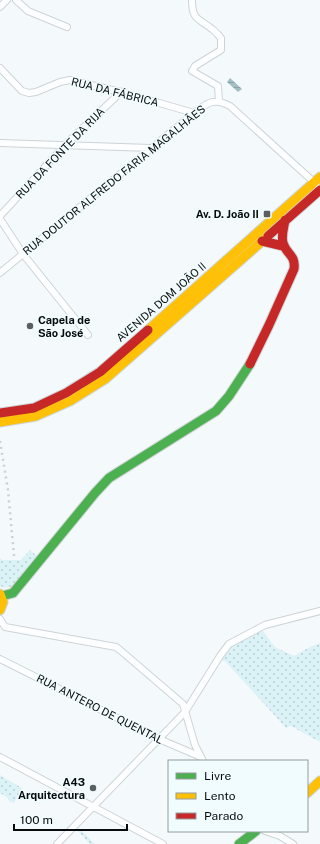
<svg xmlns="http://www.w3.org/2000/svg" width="320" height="844" viewBox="0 0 320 844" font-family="'Public Sans',sans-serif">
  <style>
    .grass { fill: url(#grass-dots) }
    .water { fill: url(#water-rules) }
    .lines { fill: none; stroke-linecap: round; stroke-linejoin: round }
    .street-casing { stroke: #ced4d5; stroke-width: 8 }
    .fast-casing { stroke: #ced4d5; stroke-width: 11 }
    .slow-casing { stroke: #ced4d5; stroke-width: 11 }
    .jam-casing { stroke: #ced4d5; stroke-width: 11 }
    .street { stroke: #fdfeff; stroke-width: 6 }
    .fast { stroke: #4caf50; stroke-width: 9 }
    .slow { stroke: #ffc107; stroke-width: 9 }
    .jam { stroke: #c62828; stroke-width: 9 }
    .rail { stroke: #cdcfd0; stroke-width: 2.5; stroke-dasharray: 2 4; stroke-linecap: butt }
    .poi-dot { fill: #5b5f61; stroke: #f1fcff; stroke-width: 1.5 }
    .labels { text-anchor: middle; stroke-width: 3; stroke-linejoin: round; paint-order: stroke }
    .street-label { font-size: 11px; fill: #080c0d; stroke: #f1fcff }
    .poi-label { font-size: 11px; font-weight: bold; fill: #080c0d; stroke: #f1fcff; text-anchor: end }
  </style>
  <defs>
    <pattern id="grass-dots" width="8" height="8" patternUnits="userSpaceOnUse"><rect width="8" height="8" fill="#dbf2f6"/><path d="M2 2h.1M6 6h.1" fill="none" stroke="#baced2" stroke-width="1.8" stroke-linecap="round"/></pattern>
    <pattern id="water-rules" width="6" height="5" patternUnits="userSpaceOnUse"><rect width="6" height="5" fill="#a3bec5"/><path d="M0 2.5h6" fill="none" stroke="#8ba2a8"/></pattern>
  </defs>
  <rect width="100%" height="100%" fill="#f4fafc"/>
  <path class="grass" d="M30,550L38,557L14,586L5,588L0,586V558L2,560H21Z
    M262,630L275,647L294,656L310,647L320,643V742L291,726L286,728L225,661H220L230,645Z
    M0,775L22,788L14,803L8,800V798L0,793Z
    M79,828L95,844H90L77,830Z"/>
  <path class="water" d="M230,78L242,89L238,92L227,82Z"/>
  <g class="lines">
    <defs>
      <path id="street" d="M16,0L28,11L67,27
        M192,0C192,20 198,18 212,29C215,31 218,35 221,38V50L195,66L192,71L218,86L219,101
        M0,7L7,0
        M0,68L22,91L29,93L36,92L60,82L70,80L121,92L194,113
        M0,143L151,148
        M0,216L65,145L121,92
        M0,219L23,254L88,335
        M0,273L194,113C207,103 214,97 230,106L316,184
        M0,619L5,627L116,647L120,650L183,704L195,745L203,761
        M0,659L159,739L201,757
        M0,757L163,844
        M265,831L280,836L293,844
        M57,844L185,712L220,656L229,644L265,625L320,611"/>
      <path id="fast" d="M2,596L13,593L95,493L109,478L216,411L229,396L250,364
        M239,844L256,831"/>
      <path id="slow" d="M148,330L320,177
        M0,422L36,416L70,401L105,379L268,236
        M0,594L3,602L0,610
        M307,793L320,781"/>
      <path id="jam" d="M268,236L320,190
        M262,241L283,246
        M250,364L269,325L294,269C296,255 286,254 283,243C281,235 284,227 285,220
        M0,413L34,408L66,393L100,372L148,330"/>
    </defs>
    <use href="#street" class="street-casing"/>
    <use href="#fast" class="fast-casing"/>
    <use href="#slow" class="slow-casing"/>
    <use href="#jam" class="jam-casing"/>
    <use href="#street" class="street"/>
    <use href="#fast" class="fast"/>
    <use href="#slow" class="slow"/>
    <use href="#jam" class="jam"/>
    <path class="rail" d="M0,441L8,490L14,556"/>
  </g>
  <g class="poi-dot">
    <rect x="263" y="210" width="8" height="8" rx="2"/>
    <circle cx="30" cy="326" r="4"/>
    <circle cx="93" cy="788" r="4"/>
  </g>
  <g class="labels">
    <g class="street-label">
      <text transform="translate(115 92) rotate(14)" y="4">RUA DA FÁBRICA</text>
      <text transform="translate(60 153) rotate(-46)" y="4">RUA DA FONTE DA RIJA</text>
      <text transform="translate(114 180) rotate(-39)" y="4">RUA DOUTOR ALFREDO FARIA MAGALHÃES</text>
      <text transform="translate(161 302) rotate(-41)" y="4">AVENIDA DOM JOÃO II</text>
      <text transform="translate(100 709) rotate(27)" y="4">RUA ANTERO DE QUENTAL</text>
    </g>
    <g class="poi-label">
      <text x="259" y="218">Av. D. João II</text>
      <text x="38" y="324" text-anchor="start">Capela de<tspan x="38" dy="13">São José</tspan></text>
      <text x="85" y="786">A43<tspan x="85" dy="13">Arquitectura</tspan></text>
    </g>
  </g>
  <rect x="168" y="760" width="140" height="72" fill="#f1fcff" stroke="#949c9e"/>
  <rect x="176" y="773" width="20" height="6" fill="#4caf50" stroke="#949c9e"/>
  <text x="204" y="780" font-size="12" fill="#080c0d">Livre</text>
  <rect x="176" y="793" width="20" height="6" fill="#ffc107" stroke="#949c9e"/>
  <text x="204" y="800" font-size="12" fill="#080c0d">Lento</text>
  <rect x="176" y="813" width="20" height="6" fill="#c62828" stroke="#949c9e"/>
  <text x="204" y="820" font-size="12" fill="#080c0d">Parado</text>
  <path d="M14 824v6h113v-6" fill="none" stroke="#080c0d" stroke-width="2"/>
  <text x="20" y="824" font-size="12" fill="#080c0d" stroke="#f1fcff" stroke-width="3" paint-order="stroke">100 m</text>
</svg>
